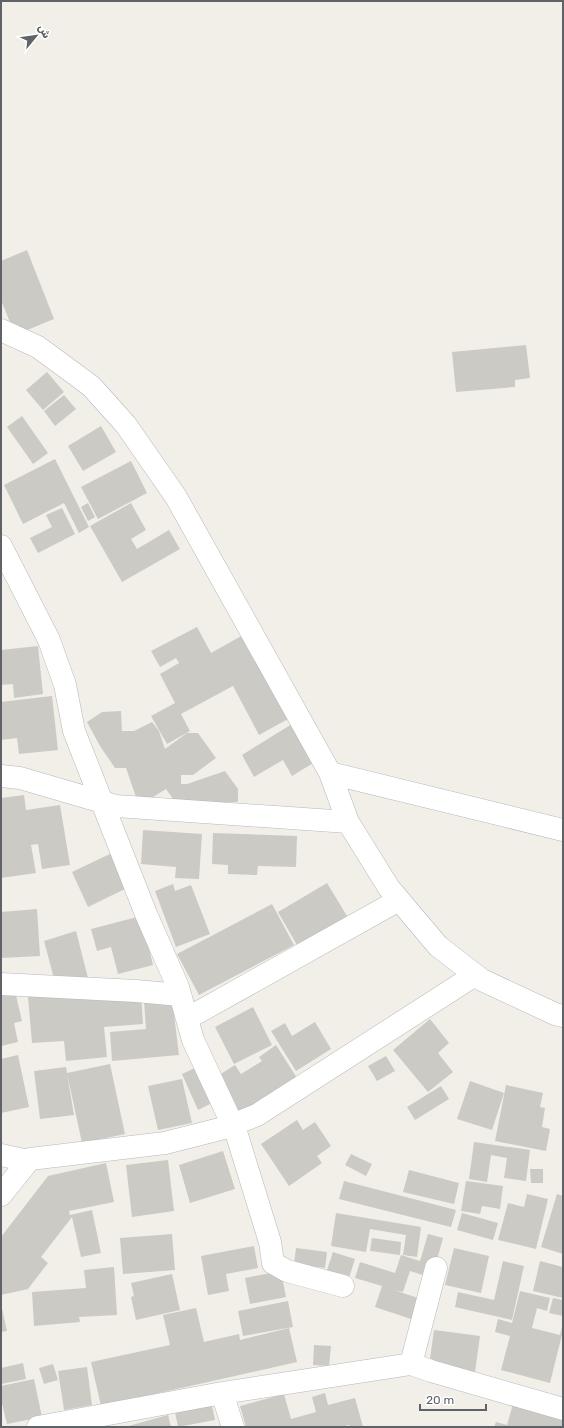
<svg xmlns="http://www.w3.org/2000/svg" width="564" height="1428" viewBox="0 0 564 1428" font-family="Rubik,'Noto Naskh Arabic',sans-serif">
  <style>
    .building { fill: #cccac5 }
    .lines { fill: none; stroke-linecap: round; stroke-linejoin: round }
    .minor-casing { stroke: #b5b8bc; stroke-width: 23 }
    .minor { stroke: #fff; stroke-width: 22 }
  </style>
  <rect width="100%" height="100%" fill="#f1efe8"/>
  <path class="building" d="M27,250L54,319L15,335L1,300V261Z
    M526,345L530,378L515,380V387L456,392L452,352Z
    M47,372L64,392L43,410L26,390Z
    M64,395L76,409L55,426L44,411Z
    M22,416L48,453L33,464L7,427Z
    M101,426L116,452L83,471L68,446Z
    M55,459L89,527L79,533L64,503L23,524L4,485Z
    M131,461L147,493L98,519L81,487Z
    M88,503L95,517L88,521L81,507Z
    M131,503L146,530L131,539L137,549L169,530L180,549L122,582L90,526Z
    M62,508L75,534L38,553L30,538L52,527L46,515Z
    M197,627L211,653L243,635L288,719L259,735L233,686L181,714L190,731L167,744L151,716L175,703L160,674L179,663L176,658L160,667L151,651Z
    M38,646L43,694L14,698L13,684L1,685V650Z
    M52,696L58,750L19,754L17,738L1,740V702Z
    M121,711L122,731H134L152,722L159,731L165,749L187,733H198L216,758L193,775H181V784H187L225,771L238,789V802L176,803L166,789L150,799L137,800L126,768H115L100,746L87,722L102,712Z
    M292,724L315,762L292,776L283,760L254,777L242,755Z
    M24,795L26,810L60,805L70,865L42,869L38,844L31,845L36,873L1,878V798Z
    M143,830L202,834L199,879L175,878L176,867L141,864Z
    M213,833L297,836L296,867L258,866L257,875L228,874V865L212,864Z
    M112,853L129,887L88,907L72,872Z
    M327,883L347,916L297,945L278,912Z
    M173,884L175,891L191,885L210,934L176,947L155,891Z
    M272,904L294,945L199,995L177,954Z
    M37,909L40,956L1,958V912Z
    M141,916L153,965L118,974L111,947L97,951L91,929Z
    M76,931L89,982H55L44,941Z
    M1,991H15L22,1021L14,1023L18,1042L1,1046Z
    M141,993L143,1024L104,1027L107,1057L66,1061L64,1041L32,1043L28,997Z
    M172,998L179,1055L112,1061L110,1032L146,1029L144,1001Z
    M253,1007L272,1045L234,1064L215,1027Z
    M430,1019L449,1043L438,1053L453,1072L428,1092L393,1050Z
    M315,1022L331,1049L296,1071L271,1031L285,1023L292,1036Z
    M276,1045L297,1078L239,1115L216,1077L235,1065L241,1074L262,1061L259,1057Z
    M18,1055L29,1107L1,1113V1059Z
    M386,1056L395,1071L377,1081L368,1066Z
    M110,1064L125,1134L82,1143L67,1073Z
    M66,1067L74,1115L40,1119L34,1071Z
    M197,1067L214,1102L198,1110L182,1074Z
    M182,1079L192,1123L158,1130L148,1086Z
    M470,1081L504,1093L492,1130L457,1119Z
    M506,1085L543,1093L540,1107L545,1108L542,1127L550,1129L546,1151L495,1141Z
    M441,1086L449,1099L415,1120L407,1107Z
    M297,1120L303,1130L315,1122L331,1146L317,1156L322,1163L289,1186L261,1144Z
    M474,1142L530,1150L526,1181L504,1178L507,1158L491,1155L487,1182L469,1179Z
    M223,1151L235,1189L190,1203L179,1165Z
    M351,1154L372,1164L366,1176L345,1165Z
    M168,1160L174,1211L132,1217L126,1165Z
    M106,1163L114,1202L69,1211L70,1215L92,1210L101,1253L81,1257L72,1217L41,1257L48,1263L28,1289L1,1295V1237L48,1176Z
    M530,1169H543V1183H531Z
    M409,1170L459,1183L454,1204L403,1192Z
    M344,1181L456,1210L451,1227L339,1199Z
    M466,1181L503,1186L500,1209L482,1206L480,1214L461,1211Z
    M527,1194L548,1199L536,1249L498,1240L508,1203L524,1207Z
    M557,1194L563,1196V1254L541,1247Z
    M336,1213L421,1227L417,1257L403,1255L406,1235L370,1229L366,1252L331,1246Z
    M462,1213L498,1223L493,1240L457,1230Z
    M172,1234L175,1270L123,1274L120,1238Z
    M428,1234L443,1238L432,1278L410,1271L403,1292L394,1290L421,1299L414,1320L375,1307L382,1286L355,1278L360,1262L395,1273L401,1255L420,1261Z
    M372,1238L401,1242L400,1255L370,1251Z
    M254,1246L258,1268L226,1274L229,1291L208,1295L201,1256Z
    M296,1248L327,1252L325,1268L294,1264Z
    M454,1248L489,1256L481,1293L445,1285Z
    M333,1252L355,1259L348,1281L326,1273Z
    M503,1261L524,1266L512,1320L455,1307L458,1292L494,1300Z
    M540,1261L563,1267V1298L533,1291Z
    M114,1267L117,1315L79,1317L80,1322L34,1326L32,1292L86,1288L84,1270Z
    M281,1271L286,1297L250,1304L245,1278Z
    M172,1274L180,1310L136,1320L131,1297L134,1296L131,1283Z
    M520,1291L550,1298L547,1311L537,1308L532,1328L560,1335L563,1323V1335H562L550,1383L501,1370L510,1336L495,1332L498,1319L512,1323Z
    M553,1298L563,1300V1316L549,1313Z
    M288,1301L293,1327L243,1336L238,1311Z
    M1,1304L7,1331L1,1332Z
    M196,1308L204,1342L239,1334L240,1340L289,1328L297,1362L101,1406L91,1362L170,1345L163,1315Z
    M434,1330L480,1336L475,1372L429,1366Z
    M314,1345L331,1346L329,1366L313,1365Z
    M23,1363L26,1379L1,1384V1368Z
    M53,1364L58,1380L44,1384L39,1368Z
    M87,1367L92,1405L64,1410L58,1371Z
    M34,1379L42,1417L7,1424L1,1399V1386Z
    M325,1393L328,1405L355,1398L363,1427H350L349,1425L341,1427H246L240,1406L284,1394L291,1419L316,1412L312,1397Z
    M513,1404L563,1420V1427H494L496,1422L507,1425Z
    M212,1406L215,1420L178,1427L175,1412Z
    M168,1415L171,1427H125Z"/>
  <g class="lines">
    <defs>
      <path id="minor" d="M1,330L38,347L91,386L126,425L176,497L330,773L348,822L389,888L438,946L482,980L555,1014L563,1016
        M1,546L49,640L65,685L74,731L146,914L178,987L193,1040L236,1132L270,1242L273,1263L287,1271L343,1286
        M330,773L563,830
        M1,776L20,778L116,806L348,822
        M1,984L136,991L180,995
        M188,1018L399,900
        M1,1155L28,1161
        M1,1195L30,1159L165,1143L224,1128L257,1115L475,975
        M411,1364L436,1268
        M222,1393L233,1427
        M38,1427L222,1393L411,1364L431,1371L563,1409"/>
    </defs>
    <use href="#minor" class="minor-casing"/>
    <use href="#minor" class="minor"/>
  </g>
  <rect width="564" height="1428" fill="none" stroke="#5f6368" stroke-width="4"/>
  <g transform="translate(36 36) rotate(61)" stroke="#ffffff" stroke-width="3" paint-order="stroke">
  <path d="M0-3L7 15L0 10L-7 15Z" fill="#5f6368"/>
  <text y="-6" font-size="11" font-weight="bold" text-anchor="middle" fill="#5f6368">ش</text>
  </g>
  <path d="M420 1404v6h66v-6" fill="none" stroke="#5f6368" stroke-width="2"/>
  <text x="426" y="1404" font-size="12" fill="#5f6368" stroke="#ffffff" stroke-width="3" paint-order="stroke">20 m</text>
</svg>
